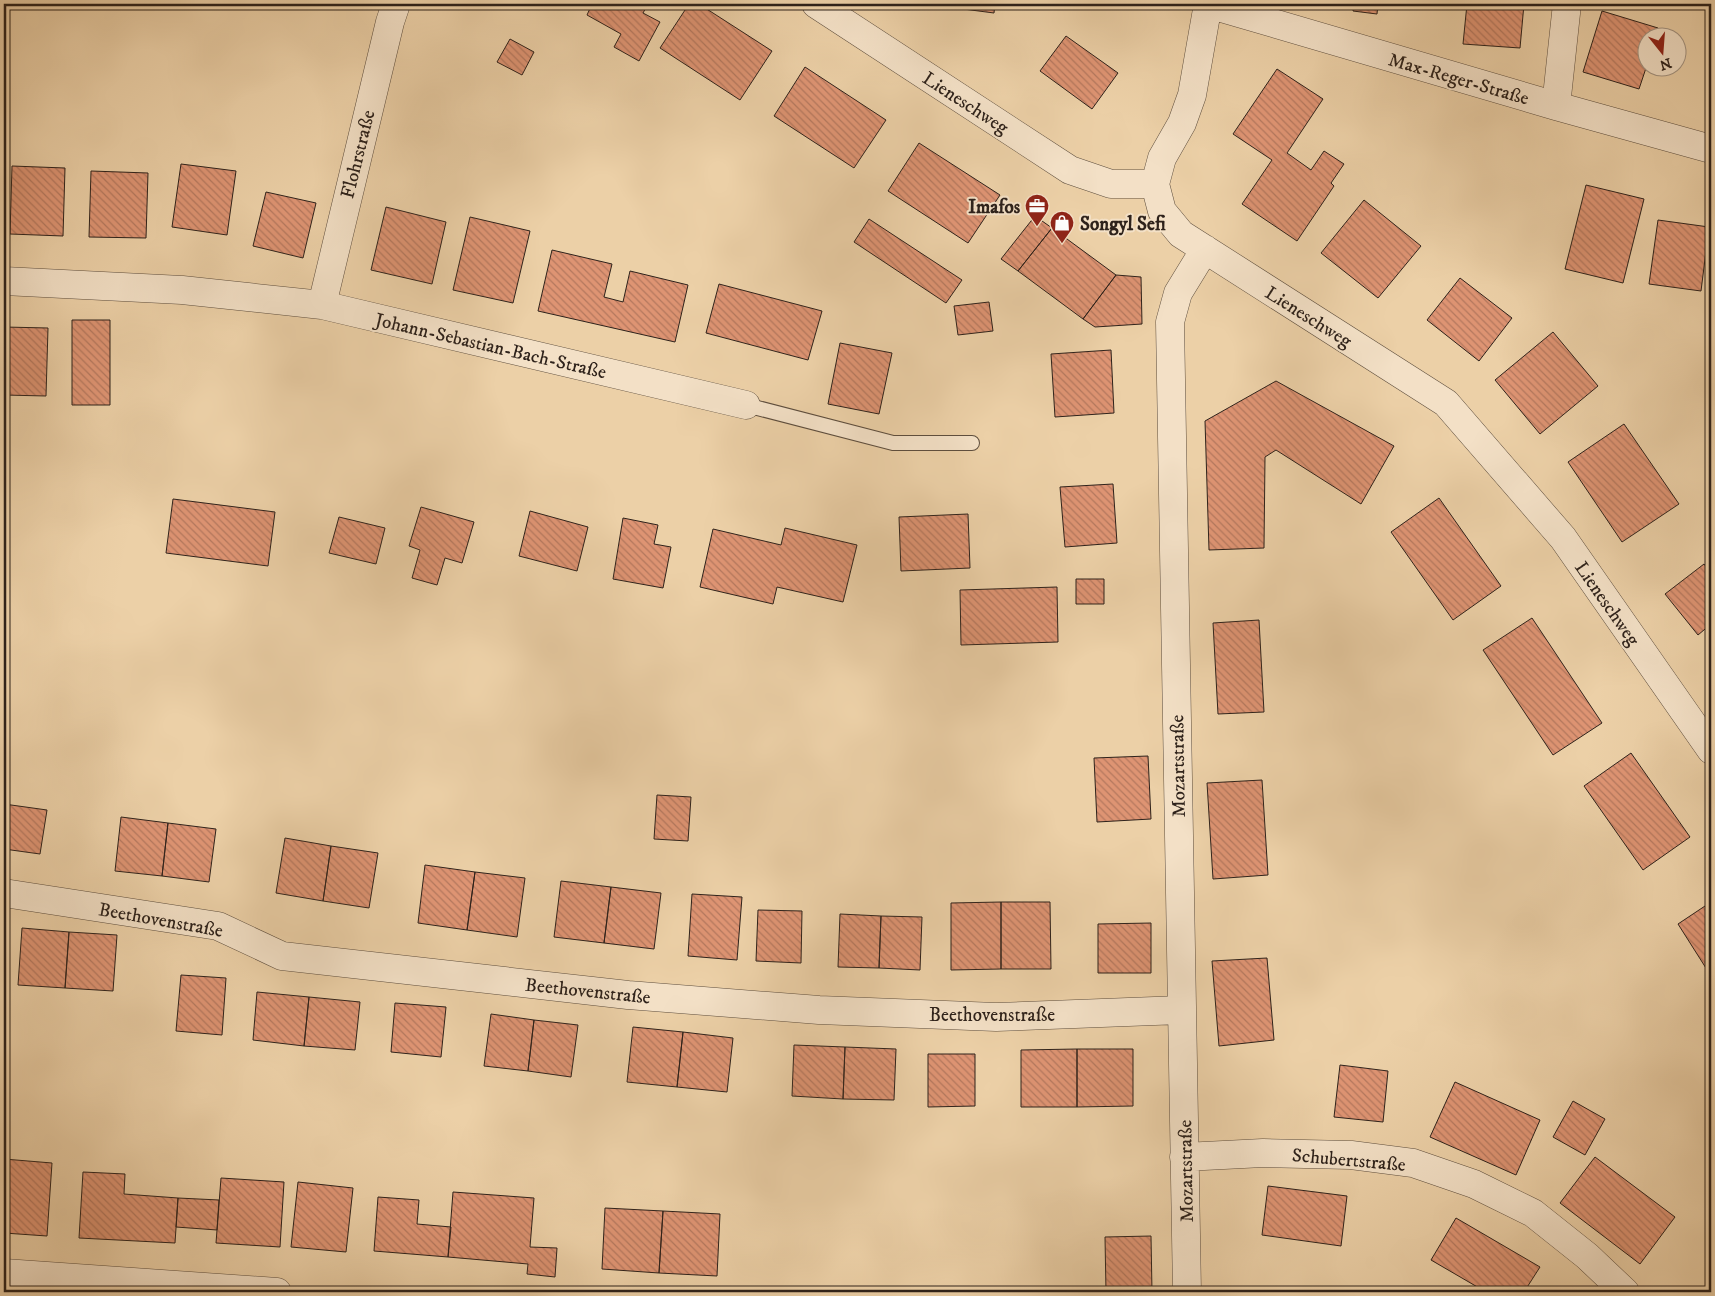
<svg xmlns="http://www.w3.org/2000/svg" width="1715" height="1296" viewBox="0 0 1715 1296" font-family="'IM FELL DW Pica',serif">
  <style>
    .building { fill: url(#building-back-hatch); stroke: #2e221b }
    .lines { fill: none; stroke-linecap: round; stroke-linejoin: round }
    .service-casing { stroke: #5e4e3e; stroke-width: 16 }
    .minor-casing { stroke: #5e4e3e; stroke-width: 29 }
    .service { stroke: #f3e0c6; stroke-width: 14 }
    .minor { stroke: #f3e0c6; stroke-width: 28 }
    .labels { text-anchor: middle; stroke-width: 4; stroke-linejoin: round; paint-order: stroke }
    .street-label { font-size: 19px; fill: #2e221b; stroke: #f3e0c6 }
    .poi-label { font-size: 19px; font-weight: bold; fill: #2e221b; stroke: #f3e0c6; text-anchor: end }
  </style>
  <defs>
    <pattern id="building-back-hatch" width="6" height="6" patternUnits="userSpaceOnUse" patternTransform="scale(1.25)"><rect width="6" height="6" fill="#de9473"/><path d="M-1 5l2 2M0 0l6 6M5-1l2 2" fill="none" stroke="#b4785e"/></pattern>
  </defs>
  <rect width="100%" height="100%" fill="#ecd0a7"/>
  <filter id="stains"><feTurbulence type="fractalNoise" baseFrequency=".004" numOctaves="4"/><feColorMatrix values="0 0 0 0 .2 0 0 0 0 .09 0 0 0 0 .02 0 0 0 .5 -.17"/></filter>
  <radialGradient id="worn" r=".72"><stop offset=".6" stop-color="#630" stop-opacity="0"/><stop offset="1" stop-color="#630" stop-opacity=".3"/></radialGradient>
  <path class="building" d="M592,4H648L643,13L660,22L639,61L614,47L621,34L587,15Z
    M689,4H699L772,51L740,100L660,48Z
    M925,4H995L994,13Z
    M1354,4H1378L1377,14L1353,11Z
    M1467,4H1524L1520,48L1463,44Z
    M1602,11L1658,28L1655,38H1648V62L1639,89L1583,72Z
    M1066,36L1118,73L1092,109L1040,71Z
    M510,39L534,52L522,75L497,62Z
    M805,67L886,120L854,168L774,116Z
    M1277,69L1323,99L1287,153L1311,170L1324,151L1344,164L1331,183L1334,186L1297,241L1242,204L1272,160L1233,134Z
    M919,143L1000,195L968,243L888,191Z
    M181,164L236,171L227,235L172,227Z
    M12,166L65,168L63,236L10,234Z
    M91,171L148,173L146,238L89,237Z
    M1586,185L1644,199L1623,283L1565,269Z
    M266,192L316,203L303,258L253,246Z
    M1364,200L1421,246L1378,298L1321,253Z
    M386,207L446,222L432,284L371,270Z
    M1035,216L1052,228L1018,271L1001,259Z
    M470,217L530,231L513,303L453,290Z
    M869,219L962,280L946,303L854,242Z
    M1658,220L1709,227L1701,291L1649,284Z
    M1052,228L1116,275L1083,319L1018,271Z
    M552,250L612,264L604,297L623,302L630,271L688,285L675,342L538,311Z
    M1116,275L1141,277L1142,324L1095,327L1083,319Z
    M1460,278L1512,318L1479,361L1427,320Z
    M719,284L822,311L808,360L706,333Z
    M989,302L993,331L958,335L954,306Z
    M72,320H110V405H72Z
    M4,327L48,328L46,396L4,395Z
    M1553,332L1598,386L1540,434L1495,380Z
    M840,343L892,353L879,414L828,404Z
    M1111,350L1114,413L1055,417L1051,354Z
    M1276,381L1394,446L1361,504L1276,450L1265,457L1264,548L1209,550L1205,421Z
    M1624,424L1679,504L1622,542L1568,462Z
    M1113,484L1117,543L1065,547L1060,487Z
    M1439,498L1501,586L1453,620L1391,532Z
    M173,499L275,512L268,566L166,553Z
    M421,507L474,522L462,563L445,558L437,585L412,578L420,550L409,546Z
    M530,511L588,527L577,571L519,556Z
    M968,514L970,568L901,571L899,517Z
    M339,517L385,528L376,564L329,553Z
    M623,518L658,525L654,544L671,547L663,588L613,579Z
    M785,528L857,545L843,602L777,587L773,604L700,587L713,529L781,545Z
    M1704,564L1711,573V624L1698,635L1665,594Z
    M1076,579H1104V604H1076Z
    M1057,587L1058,642L961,645L960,590Z
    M1532,618L1602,723L1553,755L1483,650Z
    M1259,620L1264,712L1218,714L1213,623Z
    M1631,753L1690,837L1643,870L1584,786Z
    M1148,756L1151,819L1097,822L1094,758Z
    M1262,780L1268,875L1213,879L1207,783Z
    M657,795L691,797L688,841L654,839Z
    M4,804L47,810L40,854L4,849Z
    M121,817L168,823L162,876L115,871Z
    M168,823L216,829L209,882L162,876Z
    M285,838L331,846L323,901L276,893Z
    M331,846L378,853L369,908L323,901Z
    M425,865L475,872L467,930L418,923Z
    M475,872L525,878L517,937L467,930Z
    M561,881L611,887L604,943L554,937Z
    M611,887L661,893L654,949L604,943Z
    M692,894L742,897L737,960L688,956Z
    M1001,902H1050L1051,969H1001Z
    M1001,902V969L951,970V903Z
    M1711,902V976L1678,924Z
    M758,910L802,911L801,963L756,961Z
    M840,914L881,916L879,968L838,967Z
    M881,916L922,917L920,970L879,968Z
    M1151,923V973H1098V924Z
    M22,928L69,932L65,988L18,985Z
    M69,932L117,935L113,991L65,988Z
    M1267,958L1274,1040L1219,1046L1212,961Z
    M181,975L226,978L222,1035L176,1031Z
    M257,992L309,997L304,1046L253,1040Z
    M309,997L360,1002L355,1050L304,1046Z
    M395,1003L446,1007L441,1057L391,1052Z
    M491,1014L534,1020L528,1071L484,1066Z
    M534,1020L578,1025L571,1077L528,1071Z
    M633,1027L683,1032L677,1087L627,1082Z
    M683,1032L733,1038L727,1092L677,1087Z
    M794,1045L845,1047L843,1099L792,1096Z
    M845,1047L896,1049L894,1100L843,1099Z
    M1077,1049H1133V1106L1077,1107Z
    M1077,1049V1107H1021V1050Z
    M928,1054H975V1106L928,1107Z
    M1340,1065L1388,1071L1383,1122L1334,1117Z
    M1455,1082L1540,1120L1516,1175L1430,1137Z
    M1573,1101L1605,1119L1585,1155L1553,1137Z
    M1595,1157L1675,1217L1640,1264L1560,1203Z
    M4,1159L52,1163L47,1236L4,1233Z
    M83,1172L125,1174L124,1194L178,1198L175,1243L79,1238Z
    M221,1178L284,1182L280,1247L216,1243Z
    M298,1182L353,1188L346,1252L291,1247Z
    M1268,1186L1347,1196L1341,1246L1262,1235Z
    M453,1192L534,1198L530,1247L557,1248L555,1277L527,1274L528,1264L448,1257Z
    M378,1197L419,1200L417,1224L451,1227L448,1257L374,1251Z
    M178,1198L219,1200L217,1230L176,1227Z
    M605,1208L663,1211L659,1273L602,1269Z
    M663,1211L720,1214L717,1276L659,1273Z
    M1456,1218L1540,1267L1524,1292H1486L1431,1260Z
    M1151,1236L1152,1292H1106L1105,1237Z"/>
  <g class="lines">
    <defs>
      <path id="service" d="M746,405L893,443H972"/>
      <path id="minor" d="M816,4L1070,170L1111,184H1155
        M1208,4L1556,106L1711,149
        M1556,106L1567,4
        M1155,184L1162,211L1181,234L1446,403L1563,538L1711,750
        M1155,184L1162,158L1182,123L1192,95L1208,4
        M4,281L182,290L322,305L746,405
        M322,305L390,22L396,4
        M4,893L218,926L282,956L628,995L819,1010L996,1017L1181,1010
        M1184,1157L1263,1153L1351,1155L1413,1163L1474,1184L1533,1213L1587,1256L1625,1292
        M4,1273L277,1292
        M1187,1292L1170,322L1178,293L1205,249"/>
    </defs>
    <use href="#service" class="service-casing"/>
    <use href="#minor" class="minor-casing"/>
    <use href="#service" class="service"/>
    <use href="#minor" class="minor"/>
  </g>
  <defs>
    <symbol id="office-pin" viewBox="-11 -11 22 30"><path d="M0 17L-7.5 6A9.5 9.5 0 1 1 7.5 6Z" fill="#8f2418" stroke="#f3e0c6"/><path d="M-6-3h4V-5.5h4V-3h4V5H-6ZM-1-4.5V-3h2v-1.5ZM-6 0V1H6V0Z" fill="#fff"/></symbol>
    <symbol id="shop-pin" viewBox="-11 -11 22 30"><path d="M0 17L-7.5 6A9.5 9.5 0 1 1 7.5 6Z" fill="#8f2418" stroke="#f3e0c6"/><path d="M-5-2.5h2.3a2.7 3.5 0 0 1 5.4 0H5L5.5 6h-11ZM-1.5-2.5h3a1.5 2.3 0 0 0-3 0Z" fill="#fff"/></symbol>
  </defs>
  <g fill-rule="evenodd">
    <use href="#office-pin" x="1023" y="192" width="28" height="38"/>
    <use href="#shop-pin" x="1048" y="209" width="28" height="38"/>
  </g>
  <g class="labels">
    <g class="street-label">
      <text transform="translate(1459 78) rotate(16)" y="7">Max-Reger-Straße</text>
      <text transform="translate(966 102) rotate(33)" y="7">Lieneschweg</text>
      <text transform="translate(357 154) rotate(-76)" y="7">Flohrstraße</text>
      <text transform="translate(1309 316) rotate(32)" y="7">Lieneschweg</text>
      <text transform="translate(491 345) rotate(13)" y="7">Johann-Sebastian-Bach-Straße</text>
      <text transform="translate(1608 603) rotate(55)" y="7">Lieneschweg</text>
      <text transform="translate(1177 766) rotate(-91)" y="7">Mozartstraße</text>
      <text transform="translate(161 919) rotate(10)" y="7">Beethovenstraße</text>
      <text transform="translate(588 990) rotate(6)" y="7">Beethovenstraße</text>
      <text x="992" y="1021">Beethovenstraße</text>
      <text transform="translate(1349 1159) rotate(5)" y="7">Schubertstraße</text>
      <text transform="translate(1185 1171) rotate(-91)" y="7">Mozartstraße</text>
    </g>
    <g class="poi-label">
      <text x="1020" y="213">Imafos</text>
      <text x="1080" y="230" text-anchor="start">Songyl Sefi</text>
    </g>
  </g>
  <rect width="1715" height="1296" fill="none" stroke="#ecd0a7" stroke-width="20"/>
  <rect x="5" y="5" width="1705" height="1286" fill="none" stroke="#2e221b" stroke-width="2.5"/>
  <rect x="10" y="10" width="1695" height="1276" fill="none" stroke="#2e221b"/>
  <g transform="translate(1662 52) rotate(163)"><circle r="24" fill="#f3e0c6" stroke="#a49482"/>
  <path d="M0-4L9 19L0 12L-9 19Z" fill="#8f2418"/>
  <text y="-8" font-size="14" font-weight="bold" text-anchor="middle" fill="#2e221b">N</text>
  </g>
  <rect width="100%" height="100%" filter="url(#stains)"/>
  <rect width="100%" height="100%" fill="url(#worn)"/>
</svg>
